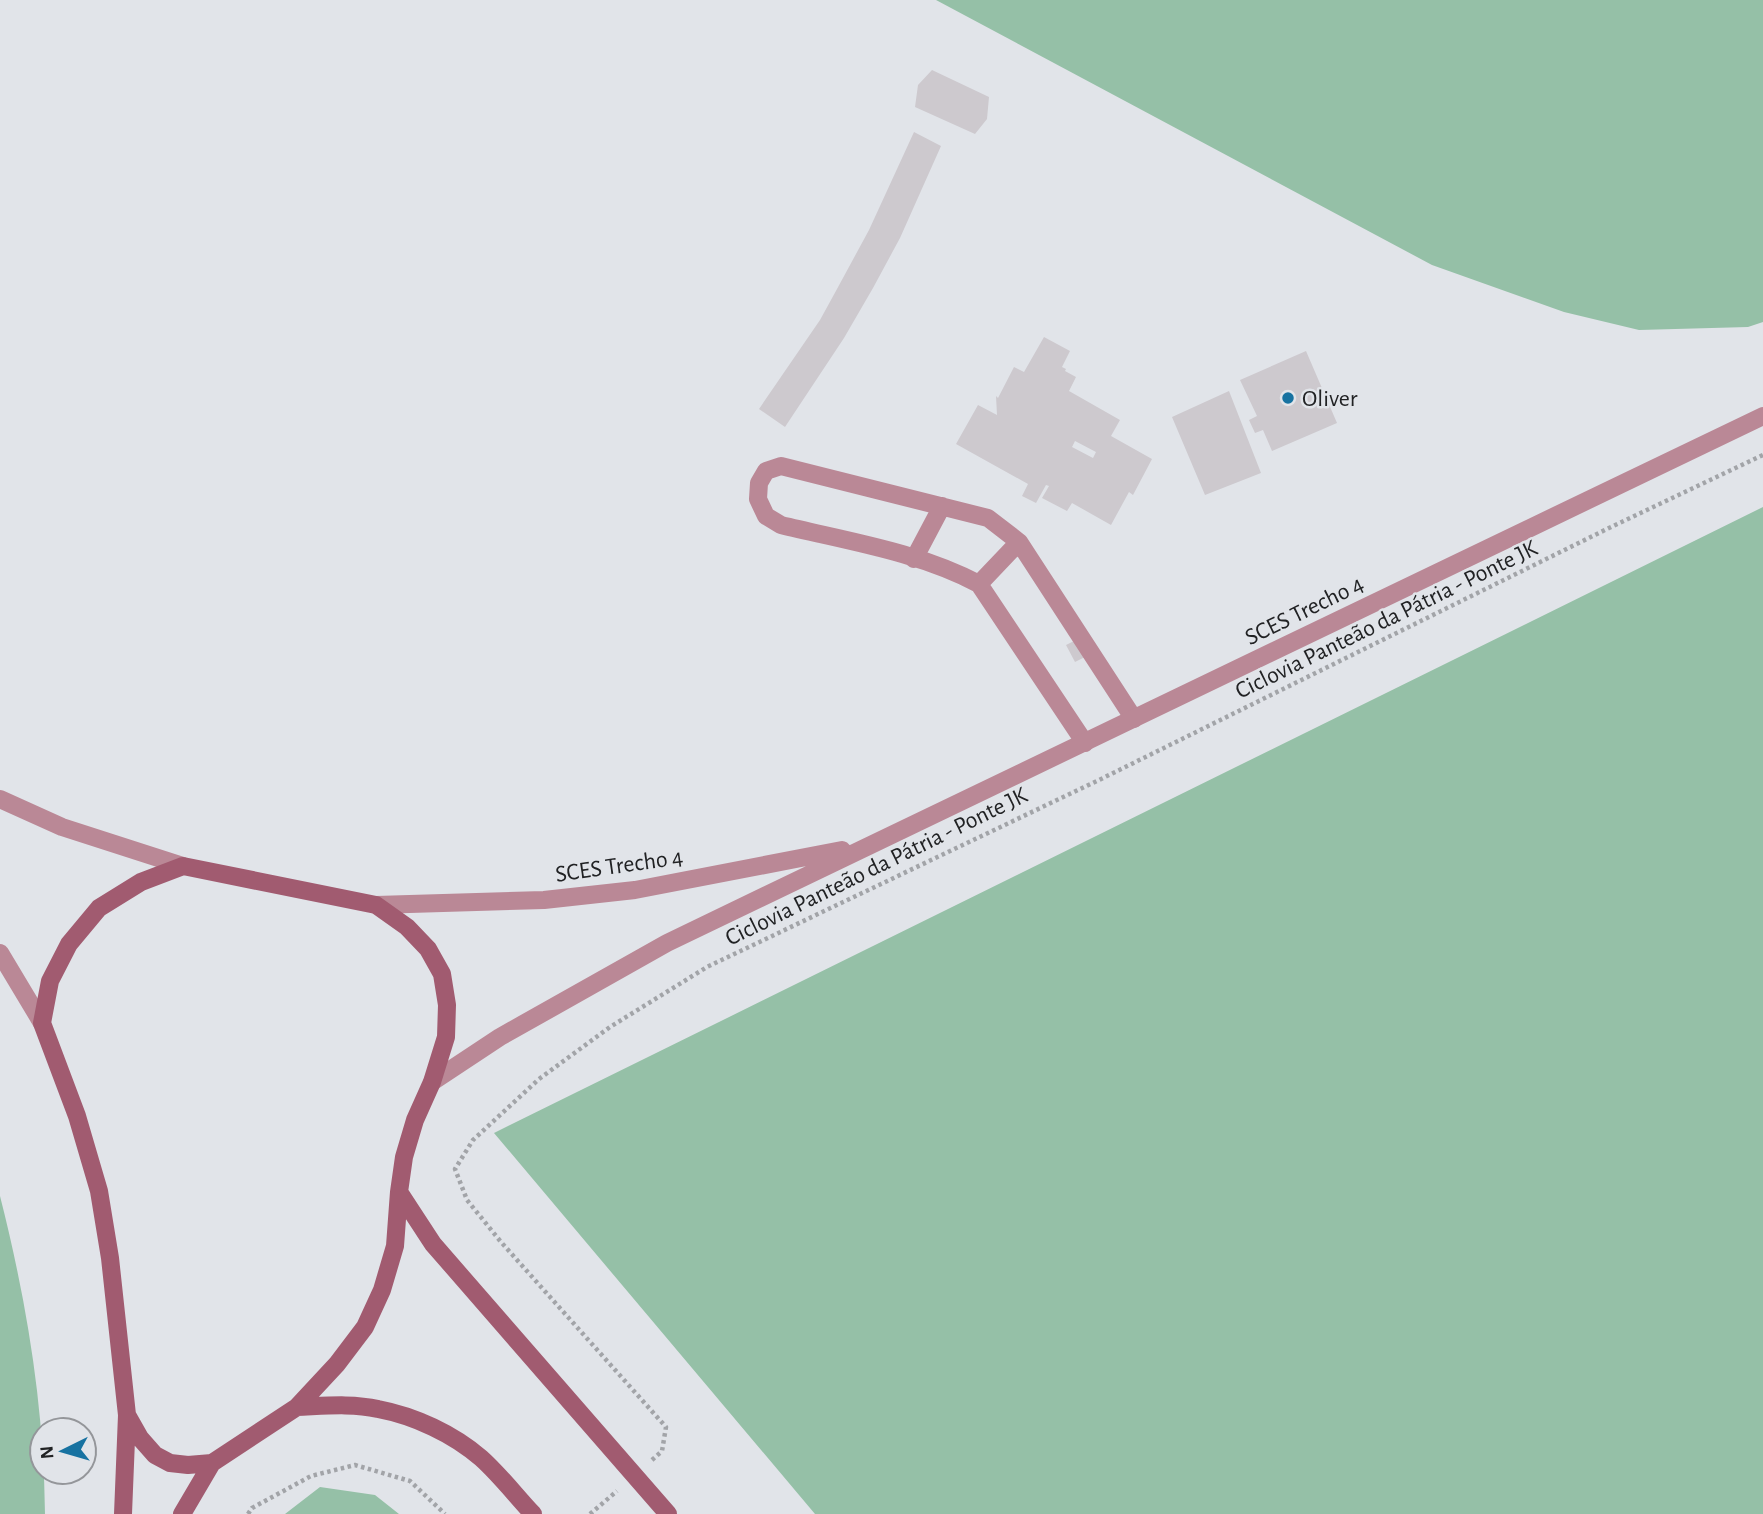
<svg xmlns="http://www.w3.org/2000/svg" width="1763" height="1514" viewBox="0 0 1763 1514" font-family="'Alegreya Sans',sans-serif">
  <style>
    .green { fill: #95c0a7 }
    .building { fill: #cdc9ce; fill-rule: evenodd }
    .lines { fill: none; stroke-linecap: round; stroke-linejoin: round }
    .path { stroke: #a2a4a8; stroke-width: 4.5; stroke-dasharray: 3.5 3.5; stroke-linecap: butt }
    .service { stroke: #ba8896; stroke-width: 18 }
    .tertiary { stroke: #ba8896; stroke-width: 18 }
    .secondary { stroke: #a15b70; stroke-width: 18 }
    .poi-dot { fill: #1772a1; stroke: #e1e4e9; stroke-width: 2.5 }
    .labels { text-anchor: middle; stroke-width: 5; stroke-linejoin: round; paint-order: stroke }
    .poi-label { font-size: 24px; fill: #212224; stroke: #e1e4e9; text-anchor: start }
    .street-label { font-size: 24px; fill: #212224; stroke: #e1e4e9 }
  </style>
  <rect width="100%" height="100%" fill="#e1e4e9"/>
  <path class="green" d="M936,0H1763V322L1748,327L1639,330L1564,312L1432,265Z
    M1763,507V1514H815L494,1133Z
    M0,1196C27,1303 44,1406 45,1514H0Z
    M320,1487L375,1495L399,1514H285Z"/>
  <path class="building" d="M932,70L989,97L987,119L975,134L915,107L918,85Z
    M914,132L941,146L900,238L873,288L844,338L785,427L759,409L820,320L837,289L869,230Z
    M1044,337L1070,351L1062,367L1066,369L1065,371L1076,377L1069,391L1120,420L1111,436L1152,459L1133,495L1129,492L1111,525L1072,503L1067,511L1042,498L1049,486L1046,485L1036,503L1022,496L1028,484L956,444L978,405L997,415L996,396L998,398L1014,367L1024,372ZM1075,441L1096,452L1093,458L1072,447Z
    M1306,351L1337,423L1272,451L1263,430L1255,433L1249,420L1257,416L1240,380Z
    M1229,391L1261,473L1205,495L1172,417Z
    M1078,639L1087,656L1075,662L1066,645Z"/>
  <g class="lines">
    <path class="path" d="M652,1460L662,1451L666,1427L501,1242L467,1200L455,1169L473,1140L539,1079L610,1027L707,967L1099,780L1609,528L1763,455
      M248,1514L252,1508L311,1476L355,1465L410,1481L445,1514
      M590,1514L617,1491"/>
    <path class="service" d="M914,559L942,506
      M979,584L1019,542
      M1085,743L979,584C919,552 847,541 781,525L766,516L758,499L759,483L766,471L781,466L988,518L1019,542L1134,719"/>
    <path class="tertiary" d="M0,799L62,827L183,866
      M376,905L544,900L635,890L842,850
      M0,953L42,1023
      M432,1082L500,1037L667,943L1763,416"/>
    <path class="secondary" d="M183,866L376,905L407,927L428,949L442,974L447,1005L446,1037L432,1082L415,1120L404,1157L399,1192L395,1246L382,1290L365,1327L337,1364L297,1407L212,1463L188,1465L170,1463L155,1455L140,1438L127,1415L110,1258L99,1191L77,1116L42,1023L50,981L69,944L99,908L141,882Z
      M399,1192L433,1244L668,1514
      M297,1407C324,1406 352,1403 378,1409C415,1416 453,1434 481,1458C500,1475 516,1496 533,1514
      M123,1514L127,1415
      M182,1514L212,1463"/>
  </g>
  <circle class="poi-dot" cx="1288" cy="398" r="7"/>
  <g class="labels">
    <g class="poi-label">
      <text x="1302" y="406">Oliver</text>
    </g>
    <g class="street-label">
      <text transform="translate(1304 610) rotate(-26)" y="8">SCES Trecho 4</text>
      <text transform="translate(1386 619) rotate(-26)" y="8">Ciclovia Panteão da Pátria - Ponte JK</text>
      <text transform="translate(619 865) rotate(-8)" y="8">SCES Trecho 4</text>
      <text transform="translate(876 866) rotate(-26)" y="8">Ciclovia Panteão da Pátria - Ponte JK</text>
    </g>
  </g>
  <g transform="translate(63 1451) rotate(265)"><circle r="33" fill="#e1e4e9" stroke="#94969a" stroke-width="2"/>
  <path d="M0-5L12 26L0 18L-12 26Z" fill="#1772a1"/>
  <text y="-10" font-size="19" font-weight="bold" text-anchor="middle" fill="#212224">N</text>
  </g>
</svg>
